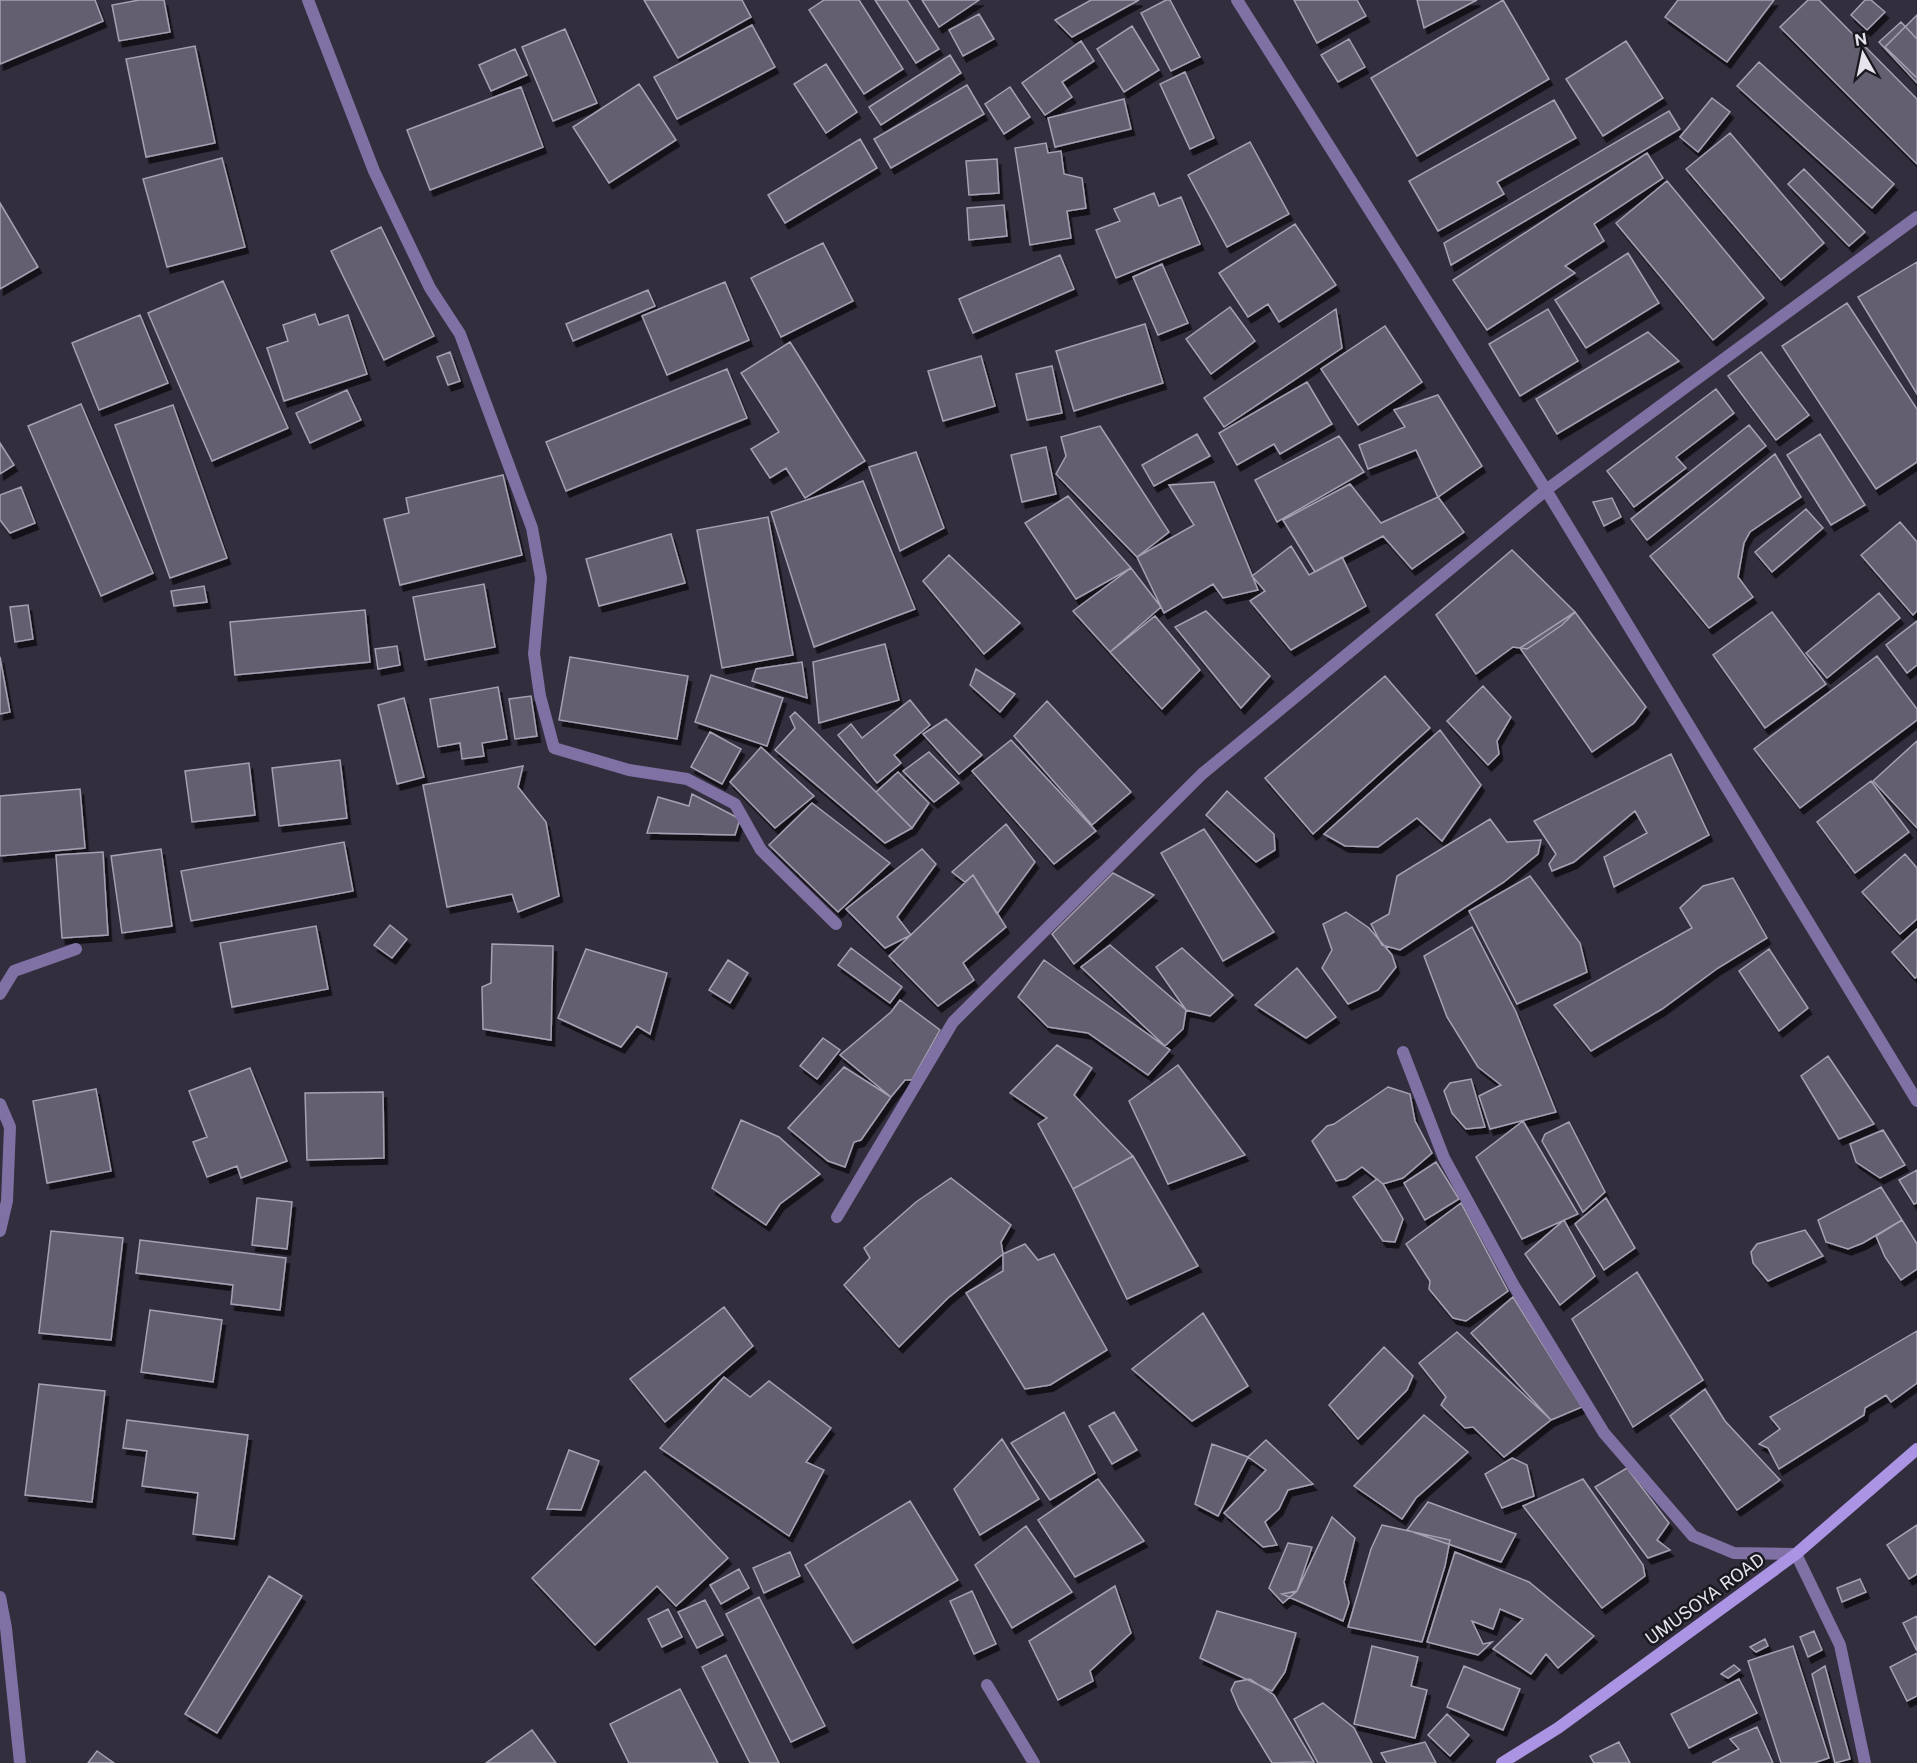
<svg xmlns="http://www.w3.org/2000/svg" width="1917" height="1763" viewBox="0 0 1917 1763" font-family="'Public Sans',sans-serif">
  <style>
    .building { fill: #645f70; stroke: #a5a0b2; stroke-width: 1.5; filter: url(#shadow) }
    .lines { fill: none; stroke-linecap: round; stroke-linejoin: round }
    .minor { stroke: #7f71a3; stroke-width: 12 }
    .secondary { stroke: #ab94e3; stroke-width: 12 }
    .labels { text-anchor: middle; stroke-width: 5; stroke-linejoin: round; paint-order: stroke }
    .street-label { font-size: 18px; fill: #e6e3ed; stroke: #19181e }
  </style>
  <defs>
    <filter id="shadow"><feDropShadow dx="3.5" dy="6" stdDeviation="0" flood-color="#0009"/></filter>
  </defs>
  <rect width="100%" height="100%" fill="#322e3d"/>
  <path class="building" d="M0,0H95L103,21L0,64Z
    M139,0H164L170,32L119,41L112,5Z
    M644,0H742L751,17L678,58Z
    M824,0H859L903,69L864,94L809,10Z
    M875,0H907L939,49L916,63Z
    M922,0H979L939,27Z
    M1091,0H1139L1072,37L1055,20Z
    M1166,0H1170L1200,57L1171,71L1141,13Z
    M1294,0H1357L1366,16L1317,43Z
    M1417,0H1477L1424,28Z
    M1503,0L1549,79L1417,156L1371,78Z
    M1678,0H1774L1727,62L1665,17Z
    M1808,0H1819L1917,99V164L1780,27Z
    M1865,0H1871L1885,12L1867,30L1851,15Z
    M979,14L994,39L963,56L949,30Z
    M1917,15V78L1885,47Z
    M1901,22L1917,39V83L1879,42Z
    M752,25L775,67L677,119L654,77Z
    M1132,26L1159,70L1124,92L1097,49Z
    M565,29L597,103L553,121L522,47Z
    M1349,39L1365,67L1338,82L1321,55Z
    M1081,41L1094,61L1062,82L1072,97L1045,115L1022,83Z
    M1626,41L1663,98L1603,136L1566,79Z
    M195,46L215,143L146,157L126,59Z
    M515,49L527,75L491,91L479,65Z
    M950,55L961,73L881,125L869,107Z
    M1759,62L1894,184L1872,208L1737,86Z
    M826,64L857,112L826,133L794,84Z
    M1185,72L1214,138L1190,149L1160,84Z
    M639,84L676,140L609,183L573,127Z
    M967,85L984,114L891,168L874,139Z
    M521,87L543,147L430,190L407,130Z
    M1010,87L1030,117L1004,134L985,104Z
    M1712,98L1730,112L1698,152L1680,137Z
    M1124,99L1131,129L1055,147L1048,118Z
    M1554,100L1576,138L1497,182L1504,194L1438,231L1409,181Z
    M1669,111L1680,129L1451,265L1444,243Z
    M1730,133L1824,243L1781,280L1686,169Z
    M860,139L877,168L785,223L768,195Z
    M1250,142L1289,214L1227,247L1188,175Z
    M1046,143L1048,153L1061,151L1064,174L1082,178L1086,208L1067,211L1071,238L1030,245L1015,148Z
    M1647,153L1663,178L1594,224L1604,241L1565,266L1575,273L1487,330L1453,280Z
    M222,158L245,247L167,267L143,179Z
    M997,159L999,193L969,195L966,161Z
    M1804,169L1865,232L1849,246L1788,184Z
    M1667,181L1764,298L1713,340L1616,223Z
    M1154,193L1159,206L1181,197L1200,244L1116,278L1096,230L1120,221L1114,209Z
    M0,203L38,267L0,289Z
    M1004,205L1007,236L969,240L967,208Z
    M1295,224L1336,285L1279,322L1268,304L1248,317L1219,273Z
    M381,227L434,336L384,360L331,251Z
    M823,243L853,301L781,337L751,278Z
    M1628,253L1659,303L1586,348L1555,300Z
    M1060,255L1074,289L973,333L959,299Z
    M1917,262V394L1858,297Z
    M1162,264L1188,323L1158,335L1133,277Z
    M223,281L288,428L212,461L148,313Z
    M725,282L749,340L667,375L642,316Z
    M648,290L655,306L573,341L566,324Z
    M1847,303L1917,409V462L1876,489L1782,346Z
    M1230,307L1255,341L1211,374L1186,339Z
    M1336,309L1342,348L1224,427L1204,398Z
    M1548,309L1578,361L1520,396L1489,344Z
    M315,314L319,325L348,315L367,374L284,401L267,348L288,341L283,325Z
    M140,315L168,383L99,410L72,343Z
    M1145,324L1163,383L1074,411L1056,351Z
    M1385,326L1422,382L1358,425L1321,369Z
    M1648,332L1679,361L1557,434L1536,399Z
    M790,342L865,461L805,498L786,468L770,478L751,449L779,432L741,373Z
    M450,352L460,381L448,385L437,357Z
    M1761,352L1809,415L1776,440L1728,376Z
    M981,356L995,406L943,421L928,371Z
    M1052,366L1062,413L1027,420L1016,374Z
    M727,369L747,418L566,491L546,442Z
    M1307,382L1332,424L1280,454L1274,444L1237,465L1219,433Z
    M1716,389L1734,413L1676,457L1686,468L1634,507L1607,471Z
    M347,390L361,420L310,443L296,413Z
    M1438,395L1482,466L1438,497L1416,450L1368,469L1359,445L1405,427L1394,410Z
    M81,404L153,573L101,596L28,426Z
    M173,405L227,558L170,578L115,425Z
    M1749,425L1766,446L1647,540L1631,519Z
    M1100,426L1169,532L1137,557L1056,474L1066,456L1061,437Z
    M1197,434L1210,456L1154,486L1142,465Z
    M1820,434L1865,505L1831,525L1787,455Z
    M1339,436L1364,472L1277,522L1255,480Z
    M0,443L14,465L0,474Z
    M1046,447L1056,494L1022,502L1011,455Z
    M916,452L944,528L900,551L869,467Z
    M1775,454L1801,497L1750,532L1744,543L1738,577L1753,597L1709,628L1650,556Z
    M503,475L522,555L400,585L384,519L409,513L406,498Z
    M863,481L915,609L814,647L771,512Z
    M1214,482L1258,590L1223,598L1213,584L1164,613L1137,557L1194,525L1169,485Z
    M1350,484L1381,523L1438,497L1464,532L1412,569L1383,536L1315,572L1283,520Z
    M21,487L35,523L10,533L0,520V495Z
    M1068,496L1131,568L1076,599L1025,523Z
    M1612,498L1621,517L1604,526L1593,502Z
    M1806,509L1823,528L1772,572L1755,552Z
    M768,517L793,655L722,668L697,530Z
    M1900,522L1917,542V611L1913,615L1861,555Z
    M671,534L685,583L599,606L586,559Z
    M1291,546L1309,575L1342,557L1366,606L1291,650L1250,601L1265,591L1252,576Z
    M1512,550L1575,612L1562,625L1527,649L1513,647L1476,674L1436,615Z
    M949,555L1020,623L984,654L923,581Z
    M1131,568L1161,607L1110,652L1073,611Z
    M484,584L495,647L425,660L413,597Z
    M204,586L207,602L174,606L171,591Z
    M1879,593L1900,618L1827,678L1806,653Z
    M28,605L33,639L15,642L10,607Z
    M365,610L370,662L235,675L230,622Z
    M1206,611L1270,676L1241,708L1175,627Z
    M1575,612L1646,707L1634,723L1592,752L1520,648Z
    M1772,612L1826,684L1765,728L1713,655Z
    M1155,616L1200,670L1162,709L1110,652Z
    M1917,621V665L1907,673L1886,645Z
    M885,644L899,700L819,723L813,662Z
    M397,646L400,665L378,669L375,649Z
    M1877,656L1917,709V720L1800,808L1754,749Z
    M0,657L10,712L0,714Z
    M570,657L688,676L677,739L559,720Z
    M802,662L807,698L752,681L756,669Z
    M976,669L1015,694L1000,712L970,685Z
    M711,675L783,698L767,746L695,722Z
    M1385,676L1430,728L1313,834L1265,778Z
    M1483,686L1511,717L1497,741L1499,754L1488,765L1447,721Z
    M498,687L507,739L482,743L484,756L462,759L460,743L438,747L430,699Z
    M531,696L537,736L515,739L509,699Z
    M404,698L424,777L397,784L378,705Z
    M910,700L930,725L894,755L901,763L877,783L838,735L851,724L862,738Z
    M1047,701L1131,792L1092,825L1014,736Z
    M795,712L876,792L912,828L885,843L775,750L795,728L790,717Z
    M946,719L982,755L959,774L923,734Z
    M1440,730L1481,785L1442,841L1417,818L1378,847L1345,846L1324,834Z
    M710,732L741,749L722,784L691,767Z
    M1011,740L1096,831L1054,864L972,771Z
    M1917,741V828L1873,781Z
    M761,747L814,796L775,828L730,782Z
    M929,752L959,783L934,802L903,771Z
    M1671,754L1709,835L1614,887L1604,857L1647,833L1635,811L1574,862L1552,871L1549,864L1556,854L1534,821Z
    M340,760L347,818L279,826L272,768Z
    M249,763L255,815L192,822L185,771Z
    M523,766L518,787L546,822L559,896L518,912L512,894L447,907L423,785Z
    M898,772L929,803L912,828L876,792Z
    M1871,781L1909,832L1855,873L1817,822Z
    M80,789L85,848L0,856V796Z
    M1227,791L1274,834L1275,850L1256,862L1206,815Z
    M692,794L740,819L735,835L647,833L658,797L689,806Z
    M812,803L890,863L838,912L769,845Z
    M1490,819L1507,842L1541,840L1538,854L1504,882L1400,950L1382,945L1371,924L1389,914L1397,876Z
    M1006,824L1035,862L997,914L973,875L965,882L952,872Z
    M1204,829L1274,932L1223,961L1161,853Z
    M344,842L353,891L191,921L181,871Z
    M161,849L172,926L122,933L111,856Z
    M922,849L936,864L897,917L911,935L885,948L846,909Z
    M103,852L108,935L62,938L56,855Z
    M1905,854L1917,868V919L1900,934L1862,892Z
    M1113,873L1154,895L1074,964L1052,934Z
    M973,875L1006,927L963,963L974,980L938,1006L889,956Z
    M1530,876L1580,943L1587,972L1517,1004L1469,911Z
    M1733,878L1767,938L1718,968L1662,1009L1591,1051L1554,1005L1692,928L1680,908L1703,886Z
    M1346,912L1369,928L1392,955L1396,967L1378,990L1348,1004L1322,968L1332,950L1323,924Z
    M390,925L407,939L392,958L374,945Z
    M316,926L328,989L232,1007L220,943Z
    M1472,927L1516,1012L1556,1112L1490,1129L1479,1096L1501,1085L1478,1067L1447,1017L1424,956Z
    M1917,929V977L1915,978L1892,952Z
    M492,944L553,946L551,1040L483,1029L482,987L491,983Z
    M1110,945L1186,1010L1183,1029L1165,1046L1081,967Z
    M851,948L902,987L890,1003L838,965Z
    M1182,948L1233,995L1210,1016L1186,1010L1156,967Z
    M586,949L667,973L650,1034L637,1026L621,1047L558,1018Z
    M1769,949L1808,1008L1779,1031L1739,971Z
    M728,960L748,973L730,1003L709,990Z
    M1044,960L1170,1050L1148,1075L1088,1033L1048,1027L1018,997Z
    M1297,968L1336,1017L1306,1038L1255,1005Z
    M900,1000L940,1030L912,1080H905L891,1097L840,1055L891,1012Z
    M823,1038L840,1050L817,1079L800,1066Z
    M1057,1045L1092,1068L1074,1095L1133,1156L1073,1189L1038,1124L1047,1118L1010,1093Z
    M1828,1056L1874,1124L1839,1139L1801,1076Z
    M1178,1065L1245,1155L1168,1184L1129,1101Z
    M844,1067L891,1097L861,1140L854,1142L845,1167L828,1161L788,1128Z
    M250,1068L287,1161L241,1178L237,1166L207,1177L193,1142L207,1137L189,1091Z
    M1471,1079L1485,1127L1466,1129L1452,1113L1444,1091L1450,1083Z
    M1388,1087L1410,1094L1415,1121L1432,1153L1403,1178L1383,1184L1362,1167L1345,1179L1336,1181L1312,1141L1327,1126L1334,1124Z
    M96,1089L111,1171L47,1183L33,1101Z
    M383,1092L384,1158L307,1160L305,1093Z
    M741,1120L779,1137L820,1174L780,1204L766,1225L712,1188Z
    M1523,1121L1578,1214L1522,1239L1476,1157Z
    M1569,1122L1605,1192L1583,1212L1542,1141L1545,1134Z
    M1883,1130L1905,1165L1880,1178L1856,1162L1850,1144Z
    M1133,1156L1198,1266L1127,1299L1073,1189Z
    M1436,1162L1459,1199L1425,1220L1404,1183Z
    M1917,1170V1203L1914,1204L1899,1180Z
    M951,1178L1011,1225L1001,1242L1003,1254L948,1298L899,1347L844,1285L870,1258L864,1248L916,1202Z
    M1377,1179L1383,1184L1403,1219L1395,1242L1383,1241L1353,1197Z
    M1881,1187L1902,1220L1863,1243L1848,1249L1826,1242L1818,1220Z
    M257,1198L292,1202L287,1249L252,1245Z
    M1606,1198L1635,1248L1604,1270L1575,1224Z
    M1461,1203L1508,1291L1466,1321L1453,1318L1429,1289L1430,1281L1406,1244Z
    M1564,1220L1595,1276L1560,1305L1525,1254Z
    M1902,1220L1917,1244V1269L1901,1280L1885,1257L1876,1236Z
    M1805,1230L1823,1256L1768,1281L1753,1263L1751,1252L1757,1244Z
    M51,1231L123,1238L111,1340L39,1333Z
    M140,1240L286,1258L280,1310L231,1304L233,1285L136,1273Z
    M1025,1244L1038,1260L1054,1254L1107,1350L1050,1385L1025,1389L966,1293L1003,1271V1254Z
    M1637,1272L1703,1380L1633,1427L1572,1319Z
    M1513,1297L1582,1407L1551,1420L1471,1333Z
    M724,1307L753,1346L665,1422L630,1379Z
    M150,1310L222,1320L213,1382L141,1372Z
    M1203,1313L1248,1386L1192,1421L1132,1369Z
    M1917,1331V1383L1891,1402L1886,1395L1865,1408L1864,1415L1779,1469L1768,1448L1759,1444L1780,1429L1770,1417Z
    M1457,1332L1551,1420L1504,1457L1473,1427L1465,1428L1441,1405L1446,1397L1419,1363Z
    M1384,1347L1413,1376L1407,1390L1358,1439L1329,1405Z
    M724,1377L750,1397L769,1381L831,1428L806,1462L824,1470L789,1536L660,1448Z
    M39,1384L105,1391L92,1502L25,1495Z
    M1705,1389L1725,1421L1780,1480L1737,1510L1670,1416Z
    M1064,1412L1095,1473L1050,1500L1011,1443Z
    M1114,1412L1137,1450L1112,1464L1089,1426Z
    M1424,1415L1468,1452L1416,1498L1402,1519L1354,1486Z
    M127,1420L248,1435L234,1539L193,1534L198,1493L142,1486L147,1451L123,1448Z
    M1002,1439L1039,1499L980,1535L954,1489Z
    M1266,1440L1313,1484L1288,1490L1279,1509L1265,1522L1277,1545L1263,1547L1224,1513L1266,1470L1248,1457Z
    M1212,1444L1248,1457L1218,1516L1195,1504Z
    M569,1450L599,1461L581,1510L547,1509Z
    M1512,1458L1527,1465L1534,1496L1502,1508L1485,1474Z
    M1627,1468L1669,1523L1657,1540L1670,1550L1648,1558L1595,1487Z
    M645,1471L728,1558L676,1606L657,1586L595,1645L532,1578Z
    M1098,1479L1144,1541L1075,1577L1038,1520Z
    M1583,1479L1643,1565L1645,1576L1602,1608L1523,1506Z
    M910,1501L958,1580L853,1643L805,1565Z
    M1428,1502L1516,1534L1501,1562L1407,1530Z
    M1332,1517L1355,1538L1344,1582L1349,1603L1343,1621L1282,1594L1297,1591Z
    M1382,1525L1450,1540L1445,1566L1422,1642L1348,1627L1371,1549Z
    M1917,1525V1574L1909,1579L1887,1545Z
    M1026,1526L1072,1592L1012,1628L975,1565Z
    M1288,1543L1312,1547L1297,1591L1283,1603L1269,1588Z
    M790,1552L800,1576L764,1593L753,1568Z
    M1455,1552L1529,1582L1594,1636L1558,1668L1546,1654L1531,1674L1493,1649L1523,1619L1500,1609L1493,1629L1472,1621L1483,1644L1492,1642L1478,1655L1427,1642Z
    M739,1569L749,1588L721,1604L710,1585Z
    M269,1576L302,1596L217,1733L185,1714Z
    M1860,1579L1866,1592L1842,1602L1837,1588Z
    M1115,1586L1131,1633L1090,1671L1093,1681L1058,1700L1029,1641Z
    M972,1591L996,1644L974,1654L950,1601Z
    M759,1597L825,1726L791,1742L726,1614Z
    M705,1600L723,1635L697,1648L678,1612Z
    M668,1609L682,1637L662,1647L648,1619Z
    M1217,1611L1296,1633L1285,1672L1272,1691L1200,1658Z
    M1917,1616V1651L1903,1623Z
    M1814,1631L1822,1650L1808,1657L1800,1637Z
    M1765,1639L1768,1646L1756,1652L1750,1647Z
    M1372,1646L1418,1657L1411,1686L1427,1690L1415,1738L1354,1724Z
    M1793,1646L1829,1758L1814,1763H1781L1748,1661Z
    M1917,1653V1696L1907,1701L1890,1667Z
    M726,1655L779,1763H750L702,1667Z
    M1734,1665L1740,1670L1728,1678L1721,1674Z
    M1464,1666L1520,1689L1503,1730L1447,1707Z
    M1825,1666L1850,1759L1835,1763L1812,1674Z
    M1250,1679L1274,1695L1314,1762L1272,1763L1239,1709L1231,1690L1235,1682Z
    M1739,1679L1757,1713L1689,1748L1671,1714Z
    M680,1689L718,1763H629L610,1724Z
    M1323,1703L1354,1728L1372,1763H1318L1294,1719Z
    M1447,1714L1469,1735L1450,1756L1428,1735Z
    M1757,1727L1773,1763H1712L1739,1749L1730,1739Z
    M532,1730L556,1763H486Z
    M1425,1742L1436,1763H1387L1381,1753Z
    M1619,1742L1630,1763H1594L1590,1756Z
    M97,1751L114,1763H88Z"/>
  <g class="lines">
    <path class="minor" d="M308,0L374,171L430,288L460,334L532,528L541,578L534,654L540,696L554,748L629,770L687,779L735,804L761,850L836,924
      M1237,0L1546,490L1917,1101
      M0,994L14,971L76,949
      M1403,1052L1444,1158L1514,1286L1604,1433L1693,1536L1734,1553L1796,1554L1840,1645L1865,1763
      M0,1104L10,1127L7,1201L0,1231
      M837,1217L953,1022L1202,774L1546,490L1917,217
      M0,1597L6,1628L20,1763
      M987,1685L1034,1763"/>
    <path class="secondary" d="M1502,1763L1558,1728L1796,1554L1917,1449"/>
  </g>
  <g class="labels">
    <g class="street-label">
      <text transform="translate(1705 1599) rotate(-36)" y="6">UMUSOYA ROAD</text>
    </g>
  </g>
  <g transform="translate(1863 54) rotate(351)" stroke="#19181e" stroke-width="4.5" paint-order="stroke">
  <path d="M0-4.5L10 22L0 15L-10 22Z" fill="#e6e3ed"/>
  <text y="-9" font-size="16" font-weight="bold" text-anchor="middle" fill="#e6e3ed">N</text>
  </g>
</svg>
